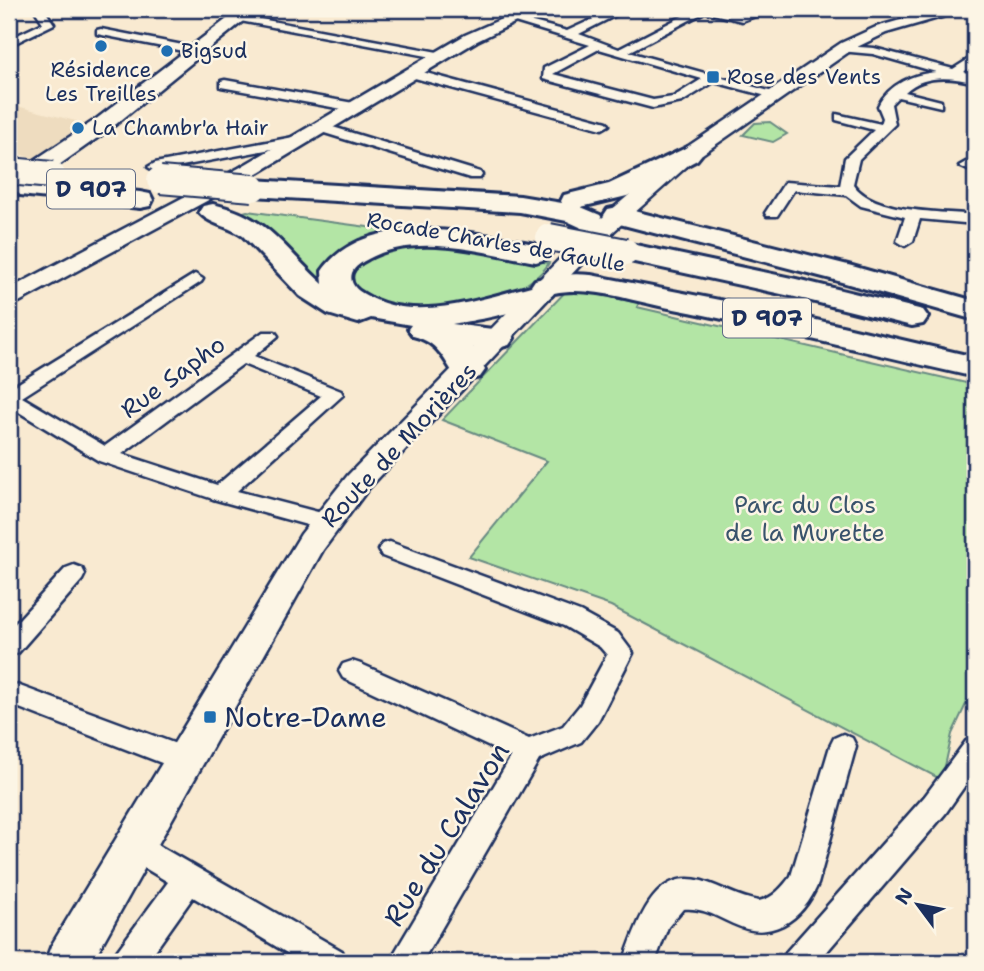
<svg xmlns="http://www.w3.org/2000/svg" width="984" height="971" viewBox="0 0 984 971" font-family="'Shantell Sans',sans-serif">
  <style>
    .built { fill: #eedcbf }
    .green { fill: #b3e5a5; stroke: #678a82; stroke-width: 2 }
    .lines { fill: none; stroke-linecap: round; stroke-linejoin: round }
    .street-casing { stroke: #1b2f5e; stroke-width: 5 }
    .secondary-casing { stroke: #1b2f5e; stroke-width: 5 }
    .primary-casing { stroke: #1b2f5e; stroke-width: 5 }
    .highway-casing { stroke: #1b2f5e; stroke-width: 6 }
    .street { fill: #fcf5e5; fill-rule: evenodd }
    .secondary { fill: #fcf5e5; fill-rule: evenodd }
    .primary { fill: #fcf5e5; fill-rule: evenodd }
    .highway { fill: #fcf5e5; fill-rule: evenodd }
    .highway-bridge-casing { stroke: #1b2f5e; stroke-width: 30; stroke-linecap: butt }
    .highway-bridge { stroke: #fcf5e5; stroke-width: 26 }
    .poi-dot { fill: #1f6fb2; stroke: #fcf5e5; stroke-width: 2.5 }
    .labels { text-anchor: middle; stroke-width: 5; stroke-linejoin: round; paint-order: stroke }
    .far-poi-label { font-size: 21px; fill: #1b2f5e; stroke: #fcf5e5; text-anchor: start }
    .far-street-label { font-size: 21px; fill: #1b2f5e; stroke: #fcf5e5 }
    .shield { fill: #fcf5e5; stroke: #5e6a86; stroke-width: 2 }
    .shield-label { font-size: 23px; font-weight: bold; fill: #1b2f5e }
    .street-label { font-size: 24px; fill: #1b2f5e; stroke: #fcf5e5 }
    .park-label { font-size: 24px; fill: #39536c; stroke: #fcf5e5 }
    .near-poi-label { font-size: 28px; fill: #1b2f5e; stroke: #fcf5e5; text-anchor: start }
    .near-street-label { font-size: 28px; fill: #1b2f5e; stroke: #fcf5e5 }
  </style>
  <rect width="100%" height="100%" fill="#f9ead1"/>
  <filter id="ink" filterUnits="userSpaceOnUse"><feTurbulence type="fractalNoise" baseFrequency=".0143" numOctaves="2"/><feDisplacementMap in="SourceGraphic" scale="14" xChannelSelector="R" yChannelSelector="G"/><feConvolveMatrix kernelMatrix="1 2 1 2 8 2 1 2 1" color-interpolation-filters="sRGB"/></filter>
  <g filter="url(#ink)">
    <path class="built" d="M9,104L91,125L38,160L9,151Z"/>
    <path class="green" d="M770,122L787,134L773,142L743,135L755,123Z
      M247,211L413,233L347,251L350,307L236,214Z
      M399,246L456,247L549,263C519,311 380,329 347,279L358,261Z
      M569,288L639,303L637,307L975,385V685L952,734L942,780L611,606L469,557L547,461L442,420Z"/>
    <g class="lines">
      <defs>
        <path id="street" d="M34,9H44L54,24L9,46V39L43,23Z
          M615,9H628L579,34L619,49L696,9H716L741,15L759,9H774L742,21L705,12L629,52L780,94L774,98L714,82L682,102L653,108L543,79L544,68L590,45L505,19L510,16L567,31ZM599,49L702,79L673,97L653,100L553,74Z
          M239,15L443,53L449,56L443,59L235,20L234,18Z
          M101,29L198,48L204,51L198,54L97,34V30Z
          M844,46L874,48L953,69L975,55V63L964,72L975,75V83C952,77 924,74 905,92L941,101V107L898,97L891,104L895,124L859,159L853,184C873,214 942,211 975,215V224L920,219L913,241L905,246L897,241L905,217L861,206L846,195L794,190L777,216H767L765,213L785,182L840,186L845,158L874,130L836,120V114L881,124L883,118L878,106C889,84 913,74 936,72L873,54L840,51V47Z
          M415,70L607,122L609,125L602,129L411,77V71Z
          M225,80L359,104L365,108L359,112L221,87V81Z
          M323,124L480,172L482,175L480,178H470L318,131V125Z
          M304,135L309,136V142L155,171L148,167L155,163Z
          M966,162L975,164V173L959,166Z
          M195,274L203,279L201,282L22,397L105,446L263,332H275L278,336L254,356L341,391L343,395L237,491L333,516L336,522L333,528L325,530L213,499L99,461L9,406V389ZM243,364L321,396L217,485L122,454Z
          M390,542L580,612L618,633L633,653L598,721L581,742L539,760L422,962H389L511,757L343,678L339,671L343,664L352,661L361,664L529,739L563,726L580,705L607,655L600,647L564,626L382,556L379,550L382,544Z
          M74,565L82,568L85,574L82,580L18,653L9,656V630L66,568Z
          M9,682L195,751L199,760L195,769L185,772L9,704Z
          M843,734L852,738L856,746L818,884C811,900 799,917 783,925C741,945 720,905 683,909L668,927L655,962H623C637,927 652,867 702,881C722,887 739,898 759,901C774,898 782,887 791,876L830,746L834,738Z
          M975,737V771L945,814L818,962H782L787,951L925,796L966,741Z
          M135,832L342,951L347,962H302L193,897L147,962H112L117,951L168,882L125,856L121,846L125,836Z"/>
        <path id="secondary" d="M524,9H543L477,41L253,176L17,303L9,305V289L239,168L465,35Z
          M939,9H961L959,12L886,33L853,49L695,159L606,238L368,489L323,550L92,962H45L51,946L301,534L348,475L590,228L681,151L841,43L876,27Z"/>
        <path id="primary" d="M240,9H258L110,129L49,172L17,192L9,194V177L95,120Z"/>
        <path id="highway" d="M688,147L697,150L701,155L697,160L627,196L581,207L600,215L612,233L608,239L598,241L588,239L580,227L567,221L520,212L253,196L244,194L240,188L244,182L253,180L520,196L562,203L561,201L564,195L609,184Z
          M29,181L140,192L150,194L153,200L150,206L140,208L20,195L16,189L20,183Z
          M213,204C271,218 282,247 323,284L322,271C366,208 472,233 536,244L546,247L551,253L546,259L536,262C485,253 416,232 368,259C362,262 354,267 352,273C349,283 356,290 364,294C413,324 481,299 531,286L535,280C554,275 571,273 591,275L786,313L975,357V377C872,354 769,327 664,307C629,300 590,286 554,293C543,309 473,321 452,324L509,331L514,338L509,345L498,348L473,347L485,370L480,377L468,380L456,377C443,358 438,342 413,336L408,329L411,325L371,318L358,323L328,314L300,296L243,236C231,227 208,224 199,212L203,206Z
          M618,207L852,266L975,301V320L831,279L608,221L604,215L608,209Z
          M626,243L796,279L923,310L928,317L923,324L912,326L795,297L616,258L611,252L616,246Z"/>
      </defs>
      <use href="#street" class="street-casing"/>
      <use href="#secondary" class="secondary-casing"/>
      <use href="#primary" class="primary-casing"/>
      <use href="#highway" class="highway-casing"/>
      <use href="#street" class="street"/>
      <use href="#secondary" class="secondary"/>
      <use href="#primary" class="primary"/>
      <use href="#highway" class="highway"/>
      <defs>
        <path id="highway-bridge" d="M9,171L52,175
          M160,180L253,188
          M549,237L626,252"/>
      </defs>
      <use href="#highway-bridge" class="highway-bridge-casing"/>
      <use href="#highway-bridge" class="highway-bridge"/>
    </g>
  </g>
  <g class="poi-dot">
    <circle cx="101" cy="46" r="7"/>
    <circle cx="167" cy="51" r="7"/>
    <rect x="706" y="70" width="14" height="14" rx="3.5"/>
    <circle cx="78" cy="128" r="7"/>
    <rect x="203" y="710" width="14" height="14" rx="3.5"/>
  </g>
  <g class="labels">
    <g class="far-poi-label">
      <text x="181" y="58">Bigsud</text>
      <text x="101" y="77" text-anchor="middle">Résidence<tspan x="101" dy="24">Les Treilles</tspan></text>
      <text x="727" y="84">Rose des Vents</text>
      <text x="92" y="135">La Chambr'a Hair</text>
    </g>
    <g class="far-street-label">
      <text transform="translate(496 242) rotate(10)" y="7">Rocade Charles de Gaulle</text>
    </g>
    <g class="shield">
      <rect x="47" y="169.5" width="88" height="39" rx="5"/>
      <rect x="723" y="298.5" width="88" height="39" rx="5"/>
    </g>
    <g class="shield-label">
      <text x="91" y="197">D 907</text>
      <text x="767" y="326">D 907</text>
    </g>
    <g class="street-label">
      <text transform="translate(173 377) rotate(-36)" y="8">Rue Sapho</text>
      <text transform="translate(399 445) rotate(-47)" y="8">Route de Morières</text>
    </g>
    <g class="park-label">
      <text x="805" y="513">Parc du Clos<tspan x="805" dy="28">de la Murette</tspan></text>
    </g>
    <g class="near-poi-label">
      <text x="224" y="727">Notre-Dame</text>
    </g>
    <g class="near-street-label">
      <text transform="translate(446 834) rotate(-58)" y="10">Rue du Calavon</text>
    </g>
  </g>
  <rect width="984" height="971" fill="none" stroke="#fcf5e5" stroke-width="35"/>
  <rect x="18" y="18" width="949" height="936" fill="none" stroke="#1b2f5e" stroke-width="2.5" filter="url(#ink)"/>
  <g transform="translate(918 905) rotate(302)" stroke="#fcf5e5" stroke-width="5" paint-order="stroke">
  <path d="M0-5L12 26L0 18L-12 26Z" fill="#1b2f5e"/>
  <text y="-10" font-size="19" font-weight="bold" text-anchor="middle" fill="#1b2f5e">N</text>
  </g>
</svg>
